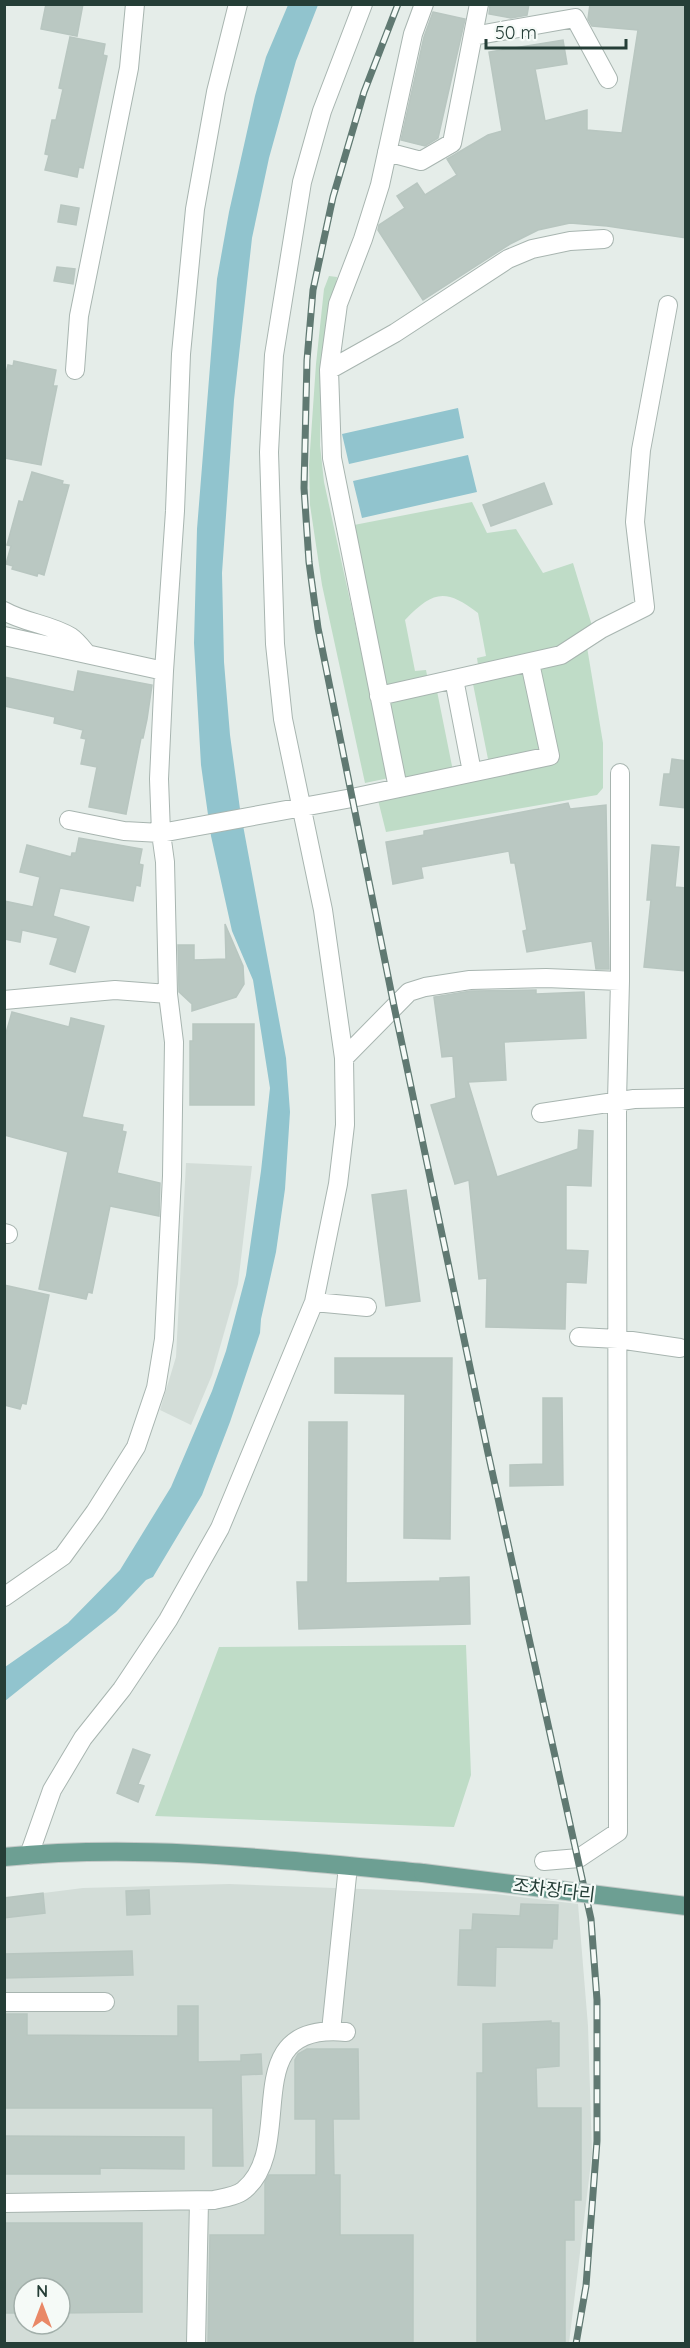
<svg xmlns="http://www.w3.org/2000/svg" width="690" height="2348" viewBox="0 0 690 2348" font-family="Quicksand,'Noto Sans KR',sans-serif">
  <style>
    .built { fill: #d3ddd8; fill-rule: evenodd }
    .green { fill: #bfdcc7 }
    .water { fill: #91c4ce }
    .building { fill: #bac8c2; stroke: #b8c6c0; stroke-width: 1.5 }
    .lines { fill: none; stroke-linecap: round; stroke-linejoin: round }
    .minor-casing { stroke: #a8b5b0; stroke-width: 20 }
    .major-casing { stroke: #c2c9c7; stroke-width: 20 }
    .minor { stroke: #fff; stroke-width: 18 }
    .major { stroke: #6d9f93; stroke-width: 18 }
    .rail-casing { stroke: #607972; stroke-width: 7 }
    .rail { stroke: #f5faf7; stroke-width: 4.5; stroke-dasharray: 14; stroke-linecap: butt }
    .major-bridge-casing { stroke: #c2c9c7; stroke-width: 20; stroke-linecap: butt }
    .major-bridge { stroke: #6d9f93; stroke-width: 18 }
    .labels { text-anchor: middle; stroke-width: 4.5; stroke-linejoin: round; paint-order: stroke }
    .street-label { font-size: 18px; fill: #253e37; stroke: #f5faf7 }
  </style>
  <rect width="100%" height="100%" fill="#e5ede9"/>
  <path class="built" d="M186,1163L252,1166L238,1284L212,1375L191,1425L160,1410L176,1357Z
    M229,1884L496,1894L578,1904L588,2026L592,2154L569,2343H5L4,1898L83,1888ZM24,2288H60V2324H24Z"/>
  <path class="green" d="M329,276L337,277L321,396L320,445L324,482L389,778L365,783L322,585L310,505L309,465L316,364L324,289Z
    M472,502L487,533L516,529L543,573L573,563L593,629L561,647L478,665L477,658L486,656L478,613C445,588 433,591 405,620L415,671L426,670L427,675L421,681L386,688L354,525Z
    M587,647L603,743V788L597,795L386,832L378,800L554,762L538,665Z
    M523,668L540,754L489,764L472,679Z
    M436,686L453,771L404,781L387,695Z
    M466,1645L471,1775L454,1827L155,1816L219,1647Z"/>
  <path class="water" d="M288,5H318L296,61L269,158L252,238L234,400L222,573L224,662L230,735L240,809L286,1058L290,1112L285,1189L276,1252L261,1319L260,1333L230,1422L202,1495L153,1577L146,1580L116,1612L5,1701V1667L68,1623L120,1570L171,1487L212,1391L226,1351L246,1275L261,1171L270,1088L253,980L232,931L211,836L201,765L194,643L197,529L217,279L229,212L255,96L266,57Z
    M458,408L464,438L349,464L342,434Z
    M468,455L477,492L362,518L353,481Z"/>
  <path class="building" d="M46,4H83L77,36L41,29Z
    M490,4H529L527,15L511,18L489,14Z
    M590,4H686V238L607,226L570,223L538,230L510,244L423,300L378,230L379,225L405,208L397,196L417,183L425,195L457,175L447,159L488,135L502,131L489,52L563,40L567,64L535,69L545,121L587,110V130L622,133L638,30L592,26L588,19Z
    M433,12L465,19L438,138L425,146L401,140L424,37Z
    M70,37L105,44L103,55L107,56L83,168L79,167L77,177L45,170L49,155L45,154L52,120H56L63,89L59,88Z
    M61,205L79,208L76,225L58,222Z
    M57,267L75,269L73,284L54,281Z
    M14,361L56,370L53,386H57L41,465L4,458V382L8,365L13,366Z
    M32,472L63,481L62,484L69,485L44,575L38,573L37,576L12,569L13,566L6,564L11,546L7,545L19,501L23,502Z
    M544,483L552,504L491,526L483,505Z
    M78,671L152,685L147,719L143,738H141L126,814L89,807L97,767L81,764L86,739L81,738L83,730L54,723L55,717L4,706V677L74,692Z
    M672,759L686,761V808L660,805L664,774H670Z
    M568,803L570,809L606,805L609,969H596L592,941L527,952L523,931L527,930L515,863H511L509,851L421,867L423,878L393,884L386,842L424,835V831Z
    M79,838L142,849L139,864L143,865L140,886L136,885L133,901L60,888L53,916L89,927L75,972L50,964L58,938L22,930L20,942L4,939V901L33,907L40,877L20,872L27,845L71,857L72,853H76Z
    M652,845L679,847L675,887L686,888V971L644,967L651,900H647Z
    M225,924L243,966L244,984L236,997L192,1011V1004L179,992L178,945H194V960L226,959Z
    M536,990V994L584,992L586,1038L504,1042L506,1080L468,1082L497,1177L578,1149L579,1130L593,1131L591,1186L566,1185V1250L588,1251L586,1283L566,1282L565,1329L486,1327L487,1278L479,1279L469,1180L455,1184L431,1105L456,1098L453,1056L442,1057L434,997L471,991Z
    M12,1012L69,1027L71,1018L104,1026L82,1117L123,1125L122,1131L126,1132L117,1173L160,1183L159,1216L110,1206L92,1293L88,1292L86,1299L39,1289L68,1152L4,1135V1040Z
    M193,1024H254V1105H190V1041H193Z
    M406,1190L420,1301L386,1306L372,1195Z
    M4,1285L49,1295L26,1404L22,1403L20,1409L4,1405Z
    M335,1358H452L450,1539L404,1538L405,1394L335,1393Z
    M543,1398H562L563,1485L510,1486V1465L543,1464Z
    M309,1422H347L346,1583L440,1581V1578L469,1577L470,1624L299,1629L297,1582H308Z
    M133,1749L150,1755L138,1784L144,1786L138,1802L117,1793Z
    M149,1890L150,1914L127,1915L126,1891Z
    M43,1893L45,1913L4,1918V1898Z
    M521,1904L558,1905L557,1939H553L552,1948L496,1947L495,1986L458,1985L460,1930H472L473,1914L520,1916Z
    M132,1951L133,1975L4,1978V1954Z
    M178,2006H198V2062L241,2061V2055L261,2054L262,2074L241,2075L243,2166H213V2108H4V2014H27V2035L178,2036Z
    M551,2021V2023H559V2066L536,2068L537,2108H581V2200H574V2240H565V2343H477V2073H483V2024Z
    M307,2049H358L359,2119H333L334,2175H340V2235H413V2343H208L210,2235H265V2182L269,2175H316V2119H295V2060L298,2054Z
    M4,2136L184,2137V2169L100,2168V2174H4Z
    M4,2223H142V2312L60,2313V2288H24V2313H4Z"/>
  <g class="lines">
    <defs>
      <path id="minor" d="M473,36L575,18L608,79
        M387,152L421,161L452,143L479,4
        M75,370L79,316L129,68L135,4
        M329,370L395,333L508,259L532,249L570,241L604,239
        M4,611C25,623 50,624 71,637C77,641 82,648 87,654
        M4,636L164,671
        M454,679L472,772
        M379,696L561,655L601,629L645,607L635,522L641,450L668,305
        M398,788L332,458L329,370L338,304L363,239L380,185L413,34L424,4
        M69,820L124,831L161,833L352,798L550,756L530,663
        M4,1000L115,990L168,994
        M344,1058L409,992L425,987L470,980L546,978L620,981V773
        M541,1113L634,1099L686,1098
        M4,1233L8,1234
        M314,1302L367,1307
        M579,1337L618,1339L680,1348
        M4,1597L63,1556L95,1512L136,1447L156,1388L164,1339L172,1176L174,1042L168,994L165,862L161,833L159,779L164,671L175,511L181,354L195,209L216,92L238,4
        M29,1855L52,1790L83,1738L122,1689L168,1620L220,1528L314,1302L338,1184L345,1125L344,1058L323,910L283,719L275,644L269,452L274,355L302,182L322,111L363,4
        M544,1861L579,1858L618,1832L617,1101L620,981
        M4,2002H105
        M331,2031L348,1866
        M4,2203L214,2200C223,2198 237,2196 244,2190C299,2145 233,2021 346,2032
        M196,2344L199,2201"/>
      <path id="major" d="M4,1857C144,1843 284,1860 423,1873"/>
    </defs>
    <use href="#minor" class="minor-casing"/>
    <use href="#major" class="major-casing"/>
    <use href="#minor" class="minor"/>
    <use href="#major" class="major"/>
    <defs>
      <path id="rail" d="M398,4L364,92L333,197L313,290L307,360L304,488L309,562L318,628L394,1006L488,1453L591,1919L597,2000V2141L586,2286L576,2344"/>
    </defs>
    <use href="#rail" class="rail-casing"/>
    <use href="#rail" class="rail"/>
    <defs>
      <path id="major-bridge" d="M423,1873L686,1906"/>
    </defs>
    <use href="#major-bridge" class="major-bridge-casing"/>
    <use href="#major-bridge" class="major-bridge"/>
  </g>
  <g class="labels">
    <g class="street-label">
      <text transform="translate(554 1890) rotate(7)" y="6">조차장다리</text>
    </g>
  </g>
  <rect width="690" height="2348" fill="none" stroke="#253e37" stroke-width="12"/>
  <g transform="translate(42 2306)"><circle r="28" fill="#f5faf7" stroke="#a2afaa" stroke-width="1.5"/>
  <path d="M0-4.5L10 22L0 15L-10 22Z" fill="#e98867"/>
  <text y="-9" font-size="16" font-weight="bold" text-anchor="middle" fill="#253e37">N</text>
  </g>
  <path d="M486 39v9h140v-9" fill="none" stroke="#253e37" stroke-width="3"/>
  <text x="495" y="39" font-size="18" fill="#253e37" stroke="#f5faf7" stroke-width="4.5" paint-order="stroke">50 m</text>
</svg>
